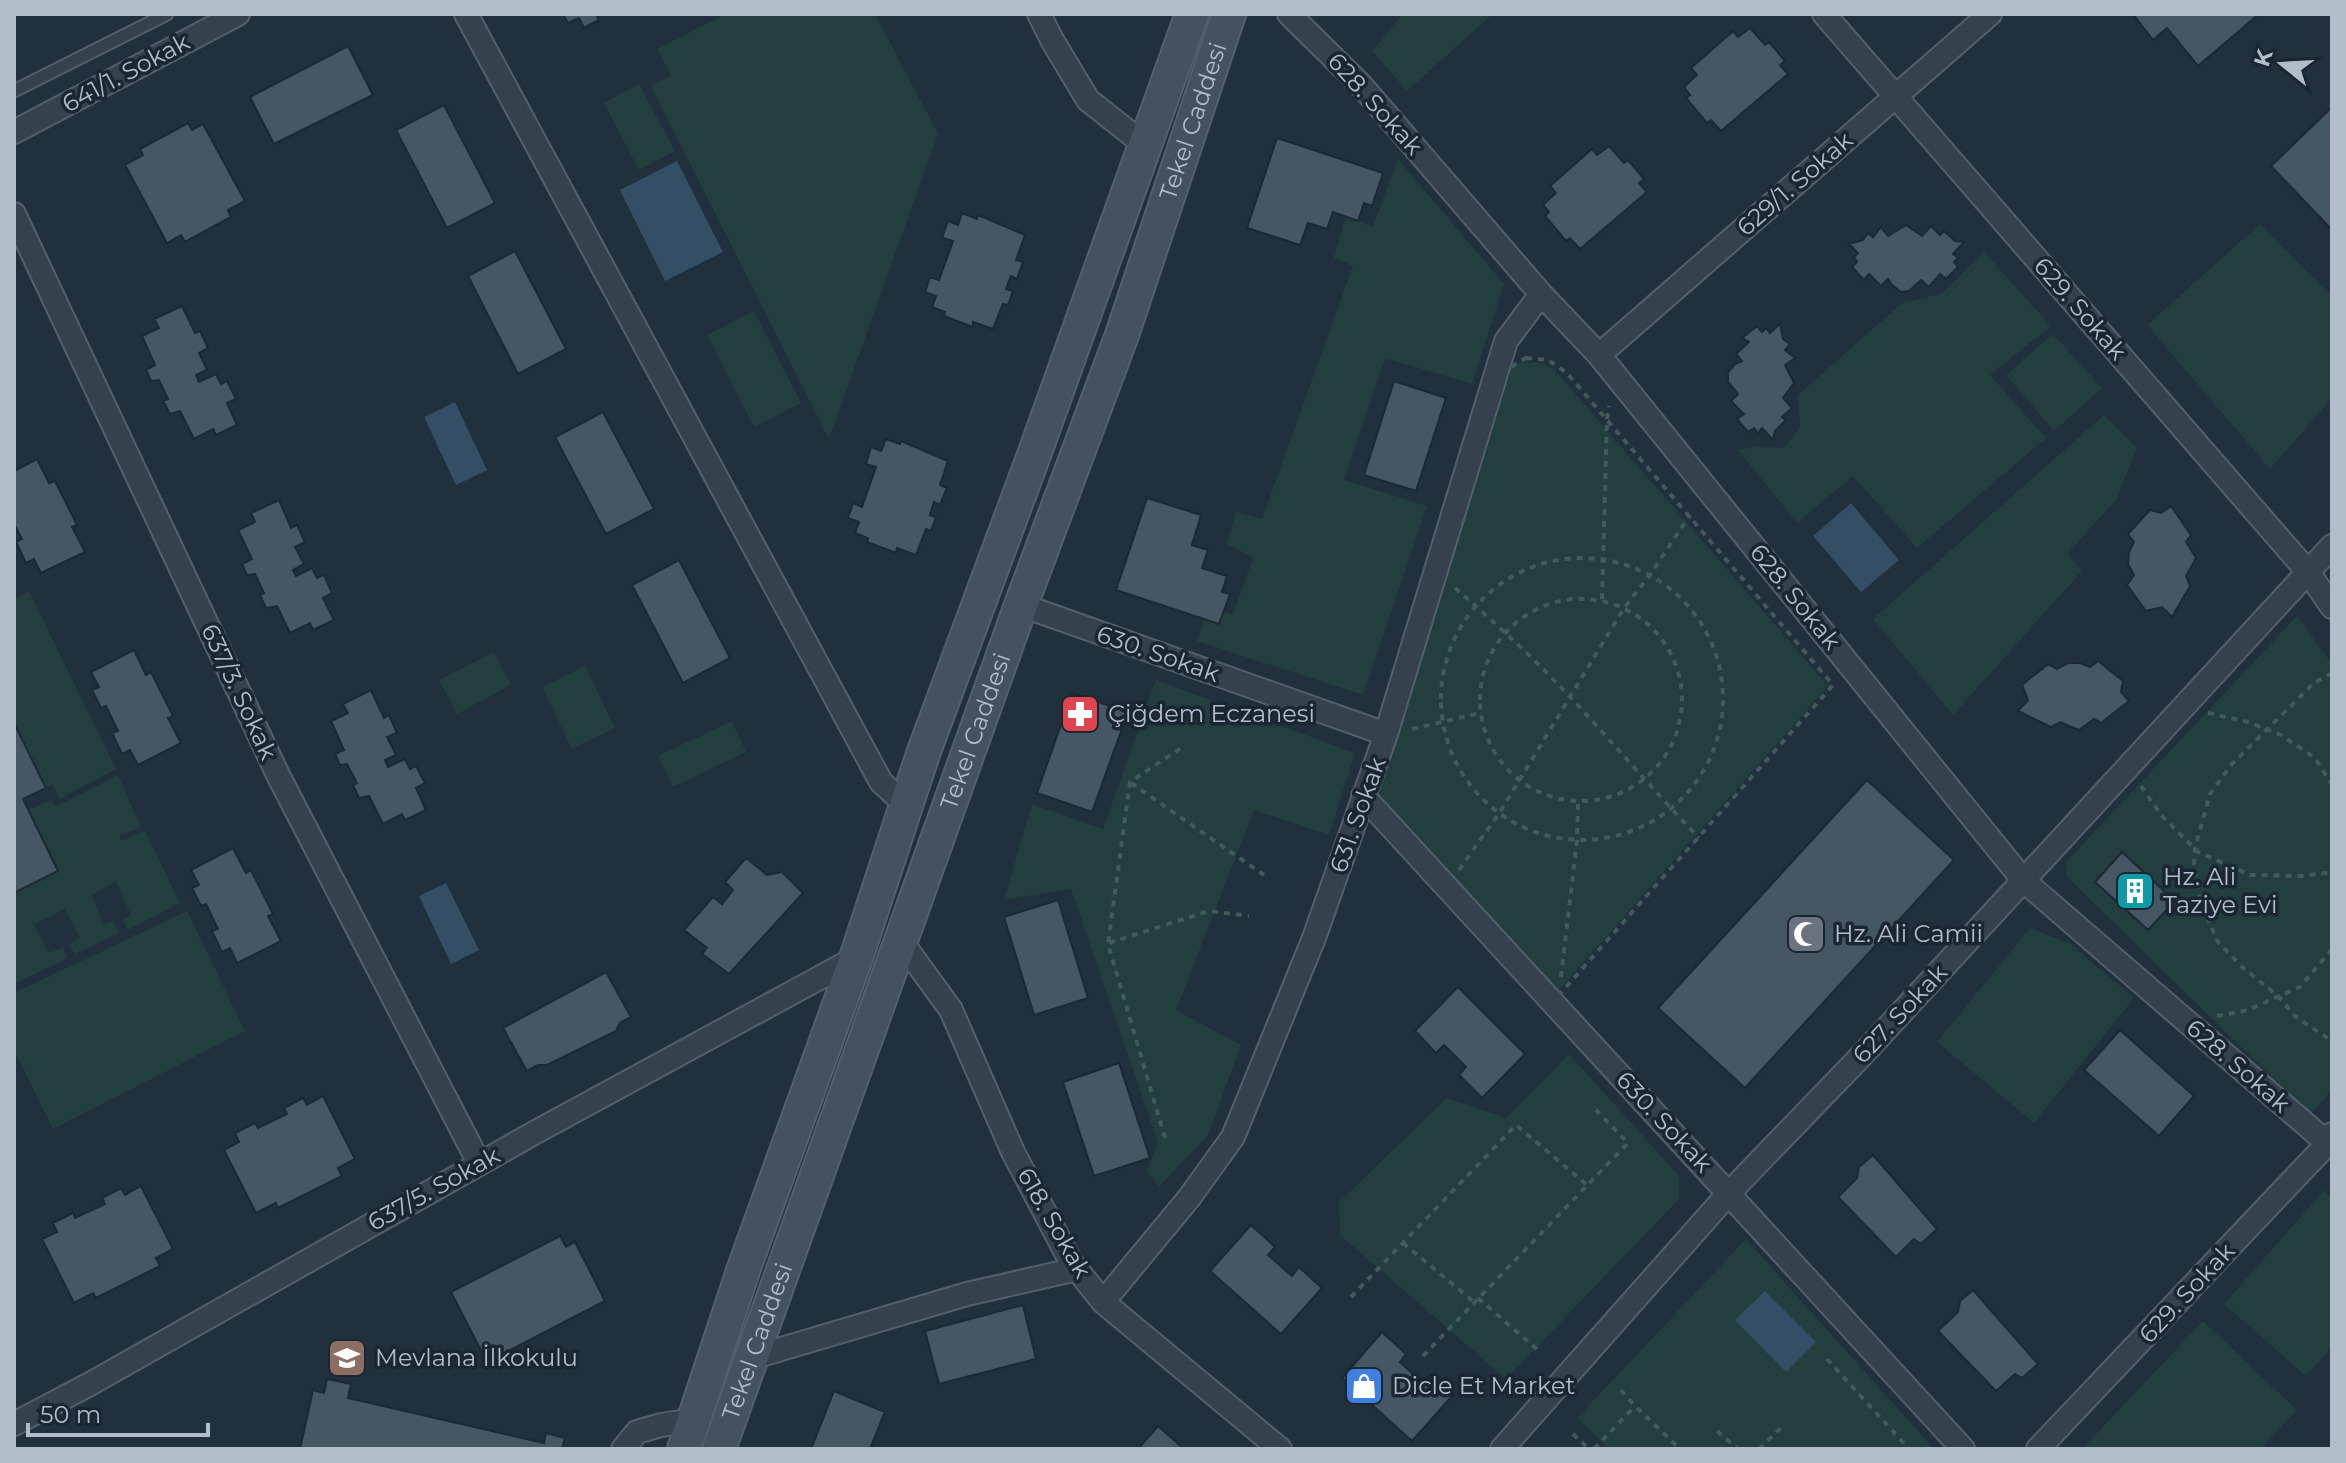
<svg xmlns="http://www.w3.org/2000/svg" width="2346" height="1463" viewBox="0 0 2346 1463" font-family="Montserrat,sans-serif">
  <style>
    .green { fill: #233e3e }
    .water { fill: #344e65 }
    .building { fill: #455664; stroke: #1c2934; stroke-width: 2 }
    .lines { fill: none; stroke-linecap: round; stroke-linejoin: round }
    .service-casing { stroke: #53606b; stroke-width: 15 }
    .minor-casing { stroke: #53606b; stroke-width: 26 }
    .secondary-casing { stroke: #53606b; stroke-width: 36 }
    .path { stroke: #415a5a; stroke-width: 4; stroke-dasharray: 6 6; stroke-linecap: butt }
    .service { stroke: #35424d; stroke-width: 11 }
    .minor { stroke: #35424d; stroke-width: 22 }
    .secondary { stroke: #435160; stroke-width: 32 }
    .labels { text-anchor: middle; stroke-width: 7; stroke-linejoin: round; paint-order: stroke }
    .street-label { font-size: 24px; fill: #b1bdc9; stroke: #1a2732 }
    .poi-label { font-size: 24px; fill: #b1bdc9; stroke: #1a2732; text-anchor: start }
  </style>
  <rect width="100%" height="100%" fill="#21303d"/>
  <path class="green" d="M726,14H875L938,134L829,439L651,86L671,75L657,49Z
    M1403,14H1493L1407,91L1372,51Z
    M639,84L675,151L639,170L604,103Z
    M1398,159L1504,284L1472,384L1385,358L1344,480L1427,506L1363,695L1197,641L1208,608L1233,614L1253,558L1227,544L1236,512L1262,519L1353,266L1334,258L1346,215L1373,227Z
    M2260,224L2332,297V398L2270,469L2147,325Z
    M1984,252L2051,326L1990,375L2046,438L1917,548L1853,476L1797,523L1738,450L1755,446L1784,448L1800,427L1798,395L1902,303L1941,294Z
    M754,311L801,403L754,427L707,335Z
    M2053,334L2102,388L2054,431L2006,375Z
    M1538,362L1553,368L1828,686L1559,990L1378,796L1513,364Z
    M2104,415L2137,448L2116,500L2068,553L2082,571L1953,715L1873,619Z
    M29,591L116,769L59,799L53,784L46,788L14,723V599Z
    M2297,616L2332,664V1084L2327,1096L2310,1114L2067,877L2066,862Z
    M494,652L511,685L457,714L439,680Z
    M585,666L615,728L572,749L542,687Z
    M1156,680L1355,753L1329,835L1254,810L1176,1010L1241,1045L1208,1135L1159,1187L1147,1171L1158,1143L1071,889L1004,900L1032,804L1103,829Z
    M732,721L746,752L673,787L658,756Z
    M118,775L141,827L119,836L121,841L145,831L180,903L128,930L123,921L131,915L116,881L92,895L103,925L113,921L119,933L75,954L69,944L80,938L65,909L34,924L49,953L63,947L68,958L14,984V893L58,871L28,810L51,800L56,806Z
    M187,911L245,1031L53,1129L14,1050V993Z
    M2030,928L2069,943L2134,998L2034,1123L1937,1042Z
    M1569,1054L1679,1176V1199L1506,1379L1340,1235L1339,1202L1447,1098L1506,1118Z
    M2324,1190L2332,1198V1347L2306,1376L2224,1304Z
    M1746,1239L1934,1449H1609L1577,1418Z
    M2203,1321L2297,1410L2260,1449H2082Z"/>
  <path class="water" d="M677,161L723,252L665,281L620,190Z
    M455,402L487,470L456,485L424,417Z
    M1851,503L1899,560L1861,592L1813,536Z
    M446,883L479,950L451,964L419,896Z
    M1765,1291L1816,1342L1786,1372L1735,1320Z"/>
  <path class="building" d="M563,14H596L599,20L584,28L579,18L568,23Z
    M2133,14H2259L2198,66L2167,28L2153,40Z
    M1750,28L1765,45L1769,42L1785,61L1780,65L1788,74L1721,131L1711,120L1707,123L1686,98L1690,95L1684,87L1697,75L1691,68L1733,31L1738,37Z
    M348,46L373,95L274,144L250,97Z
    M444,105L495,203L447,228L396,130Z
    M2332,107V230L2271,166Z
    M188,123L192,130L203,124L245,201L228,210L231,217L185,242L181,235L167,243L125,165L143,155L140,149Z
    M1277,138L1383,173L1372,206L1364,203L1358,221L1333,212L1327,229L1308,223L1300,245L1247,228Z
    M1609,146L1624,163L1628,160L1644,179L1639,183L1647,192L1580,249L1570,238L1566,241L1545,216L1549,212L1543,205L1556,193L1550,186L1592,149L1597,155Z
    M962,213L977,219L978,215L1025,235L1016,260L1023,262L1017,279L1011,276L1006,289L1013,291L1008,305L1003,304L993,329L973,322V327L944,316L945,312L932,307L936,296L925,292L930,277L939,280L953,241L942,238L948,221L958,225Z
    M1906,225L1922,236L1931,226L1940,235L1944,231L1955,241L1964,242L1953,254L1958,258L1954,262L1958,267L1946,279L1940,274L1929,287L1921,280L1909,291L1901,292L1892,285L1888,279L1881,286L1869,274L1864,280L1852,267L1857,262L1854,257L1858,253L1849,244L1863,240L1868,233L1873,237L1881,227L1888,236Z
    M515,251L566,349L518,374L468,276Z
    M182,306L195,333L200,331L208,348L199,353L207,370L196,375L199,382L216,374L221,384L227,381L236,399L227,403L237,425L216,435L213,429L194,439L180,411L170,414L163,401L168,399L159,380L151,381L146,370L155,365L142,336L159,328L154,319Z
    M1780,324L1783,339L1790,344L1785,350L1795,358L1785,365L1794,383L1783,398L1792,408L1782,417L1786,420L1775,431L1773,440L1762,428L1758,433L1754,428L1748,432L1737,419L1744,414L1731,401L1738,394L1728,382V373L1735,364L1742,361L1736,354L1749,342L1742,338L1757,326L1762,332L1766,328L1770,333Z
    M1394,381L1446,398L1416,491L1364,475Z
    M603,412L654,509L606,534L555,437Z
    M886,439L900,444L901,441L948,461L940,485L947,488L940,505L934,502L930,515L936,517L931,531L926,529L916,555L897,548L896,553L867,542L868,538L855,533L859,522L848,518L853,503L862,507L876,467L866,464L871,447L881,451Z
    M37,459L49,483L55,481L77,525L72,527L85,552L41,573L34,559L26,563L16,542L22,539L14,524V471Z
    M1147,498L1201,515L1192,545L1208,550L1202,568L1227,576L1222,592L1230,594L1219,624L1116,590Z
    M279,500L291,528L297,525L305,542L295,547L304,564L293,570L296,576L312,568L317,578L324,575L332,593L323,598L334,620L313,630L310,623L290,633L277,606L266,608L260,595L264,593L255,574L247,575L242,564L252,559L238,530L255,522L251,513Z
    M2171,506L2191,535L2186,542L2196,558L2186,576L2190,586L2172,617L2162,607L2146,611L2127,585L2134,575L2128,564L2129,552L2134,542L2128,534L2150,510L2161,513Z
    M679,560L730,658L683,683L632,585Z
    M134,650L146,675L151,672L173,716L168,718L181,743L138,765L130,750L122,754L112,733L118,731L106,706L101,708L92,690L99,687L91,672Z
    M2098,661L2123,681L2121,692L2129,701L2101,723L2094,719L2079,730L2060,722L2051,727L2018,711L2028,700L2022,685L2048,664L2057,669L2068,663H2080L2090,667Z
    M371,690L384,718L389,715L397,733L387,737L396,755L385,760L388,767L405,759L410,769L416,766L425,783L416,788L426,810L405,820L402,814L383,824L369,796L359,798L353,785L357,783L347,764L340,765L335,754L344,750L331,721L348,713L343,704Z
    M1072,693L1128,712L1092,812L1037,793Z
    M14,723L46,788L23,799L58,871L14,893Z
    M1867,780L1954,860L1745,1088L1658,1008Z
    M233,848L246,873L251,870L273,914L268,916L281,941L237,963L230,948L222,952L212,931L218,929L206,904L201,906L192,888L199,885L191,870Z
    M2122,852L2175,901L2148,930L2095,882Z
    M746,858L767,875L782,872L803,893L729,974L702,954L707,948L684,930L713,897L722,904L733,890L725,882Z
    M1058,900L1088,998L1034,1015L1004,917Z
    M606,972L631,1017L620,1023L616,1031L547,1065H538L527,1071L503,1028Z
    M1458,987L1525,1054L1482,1098L1459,1075L1466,1067L1444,1045L1436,1053L1415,1031Z
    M2120,1030L2194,1096L2159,1136L2084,1070Z
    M1119,1063L1150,1158L1094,1176L1063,1082Z
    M323,1096L355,1159L338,1168L342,1176L278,1208L276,1203L256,1213L224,1150L239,1142L235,1133L255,1123L258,1128L287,1114L284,1108L303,1098L307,1105Z
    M1873,1155L1937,1229L1921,1244L1914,1239L1896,1257L1838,1197L1857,1178L1859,1167Z
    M141,1186L173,1249L156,1258L160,1266L96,1298L93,1293L74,1303L42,1239L57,1232L53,1223L73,1213L75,1218L105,1204L102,1198L121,1188L125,1195Z
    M1251,1225L1275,1247L1268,1255L1292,1276L1299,1267L1322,1288L1281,1334L1210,1271Z
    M560,1236L566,1247L575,1242L605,1301L487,1362L451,1292Z
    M1973,1290L2038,1364L2022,1378L2015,1374L1996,1391L1938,1331L1958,1312L1960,1301Z
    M1023,1305L1036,1359L939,1384L925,1331Z
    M1382,1332L1406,1354L1400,1362L1423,1383L1431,1375L1453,1395L1412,1441L1342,1378Z
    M327,1379L351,1384L348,1398L544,1443L546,1433L565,1438L562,1449H300L313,1390L324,1393Z
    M834,1391L885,1412L870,1449H811Z
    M1158,1426L1184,1449H1138Z"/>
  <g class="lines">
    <defs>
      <path id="service" d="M14,91L167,14"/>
      <path id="minor" d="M466,14L881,782L906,805
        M1039,14L1052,40L1088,100L1145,145
        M1289,14L1360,84L1541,294L1599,355L2024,881L2332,1147
        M1824,14L2308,572L2332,607
        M14,132L238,14
        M14,214L278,775L479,1163
        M1599,355L1990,14
        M1021,605L1386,734
        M1363,796L1963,1449
        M901,941L951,1010L1013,1152L1071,1262L1103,1302L1280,1449
        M1103,1302L1189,1198L1233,1137L1314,938L1386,734L1506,341L1541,294
        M751,1358L967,1294L1077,1269
        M14,1424L90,1384L534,1133L856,958
        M623,1449L637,1432L661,1425L694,1420
        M1502,1449L1729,1193L1866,1051L2332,546
        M2038,1449L2328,1143L2332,1134"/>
      <g id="secondary">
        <path d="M684,1449L744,1268L856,958L923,754L1034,455L1192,14"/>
        <path id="s1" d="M719,1449L1021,605L1122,335L1229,14"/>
      </g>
    </defs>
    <use href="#service" class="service-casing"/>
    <use href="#minor" class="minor-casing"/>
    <use href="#secondary" class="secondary-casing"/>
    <path class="path" d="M1526,358L1548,360L1567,373L1833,685L1558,996L1372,794L1394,733L1506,370Z
      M1441 699a141 141 0 1 1 282 0a141 141 0 1 1-282 0Z
      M1455,588C1495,623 1535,659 1571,698C1614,744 1655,792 1699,838
      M1480 700a101 101 0 1 1 202 0a101 101 0 1 1-202 0Z
      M1602,599L1607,419L1609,406
      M2332,673L2314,683L2231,765L2210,794L2195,848L2194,864L2201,904L2218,942L2242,967L2278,996L2296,1017L2332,1041
      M2208,713L2248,722L2281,735L2315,758L2332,785
      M1412,729L1480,713
      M1131,783L1264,875
      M2141,786L2161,815L2198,852L2250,875L2303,876L2332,872
      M1459,870L1500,812L1624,608L1650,575L1690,515
      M1109,943L1209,911L1249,916
      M1561,977L1577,840L1578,803
      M2217,1016L2248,1010L2300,987L2332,949
      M1165,1138L1108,944L1130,782L1184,746
      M1403,1243L1474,1302
      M1351,1297L1516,1125L1586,1184
      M1478,1298L1540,1352
      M1423,1356L1628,1143L1594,1108
      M1827,1359L1909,1449
      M1621,1390L1635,1406L1680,1449
      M1717,1431L1738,1449
      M1573,1434L1589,1449
      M1594,1449L1635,1406
      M1759,1449L1785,1424"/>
    <use href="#service" class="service"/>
    <use href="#minor" class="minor"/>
    <use href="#secondary" class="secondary"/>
  </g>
  <defs>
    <symbol id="pharmacy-square" viewBox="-11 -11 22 22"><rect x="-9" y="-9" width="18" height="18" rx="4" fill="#e0444e" stroke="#1a2732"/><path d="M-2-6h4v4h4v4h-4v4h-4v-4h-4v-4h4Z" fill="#fff"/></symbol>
    <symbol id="building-square" viewBox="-11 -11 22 22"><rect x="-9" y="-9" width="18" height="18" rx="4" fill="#0f9aa8" stroke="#1a2732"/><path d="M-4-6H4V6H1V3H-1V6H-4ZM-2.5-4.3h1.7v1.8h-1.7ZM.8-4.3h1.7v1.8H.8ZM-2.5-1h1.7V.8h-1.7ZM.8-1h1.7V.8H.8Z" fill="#fff"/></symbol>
    <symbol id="mosque-square" viewBox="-11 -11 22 22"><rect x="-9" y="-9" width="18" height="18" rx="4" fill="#6b7280" stroke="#1a2732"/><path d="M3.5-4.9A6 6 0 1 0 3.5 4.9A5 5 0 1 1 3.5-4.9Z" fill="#fff"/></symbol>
    <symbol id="school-square" viewBox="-11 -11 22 22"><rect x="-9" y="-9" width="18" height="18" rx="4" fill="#8d6e63" stroke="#1a2732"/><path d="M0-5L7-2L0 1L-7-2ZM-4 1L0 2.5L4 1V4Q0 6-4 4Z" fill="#fff"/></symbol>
    <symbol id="shop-square" viewBox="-11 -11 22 22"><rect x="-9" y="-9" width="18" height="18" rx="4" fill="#3f7fe0" stroke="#1a2732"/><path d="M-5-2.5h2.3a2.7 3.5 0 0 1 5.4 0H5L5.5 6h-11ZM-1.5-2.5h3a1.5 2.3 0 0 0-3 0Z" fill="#fff"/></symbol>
  </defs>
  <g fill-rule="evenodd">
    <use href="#pharmacy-square" x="1058" y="692" width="44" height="44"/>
    <use href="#building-square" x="2113" y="869" width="44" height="44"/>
    <use href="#mosque-square" x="1784" y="912" width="44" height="44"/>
    <use href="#school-square" x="325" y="1336" width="44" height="44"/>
    <use href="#shop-square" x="1342" y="1364" width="44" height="44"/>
  </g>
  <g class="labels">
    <g class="street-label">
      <text transform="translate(126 73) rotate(-28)" y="8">641/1. Sokak</text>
      <text transform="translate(1375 104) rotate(48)" y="8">628. Sokak</text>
      <text dy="8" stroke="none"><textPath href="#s1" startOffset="1410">Tekel Caddesi</textPath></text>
      <text transform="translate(1795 184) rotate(-41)" y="8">629/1. Sokak</text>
      <text transform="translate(2080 309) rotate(49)" y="8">629. Sokak</text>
      <text transform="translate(1795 597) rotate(51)" y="8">628. Sokak</text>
      <text transform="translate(1158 654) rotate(19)" y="8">630. Sokak</text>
      <text transform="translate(239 692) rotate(65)" y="8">637/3. Sokak</text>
      <text dy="8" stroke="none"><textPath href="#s1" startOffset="762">Tekel Caddesi</textPath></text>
      <text transform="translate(1358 815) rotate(-70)" y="8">631. Sokak</text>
      <text transform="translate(1900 1014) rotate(-47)" y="8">627. Sokak</text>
      <text transform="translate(2238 1066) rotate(41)" y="8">628. Sokak</text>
      <text transform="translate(1664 1122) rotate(47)" y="8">630. Sokak</text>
      <text transform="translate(434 1189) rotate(-29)" y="8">637/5. Sokak</text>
      <text transform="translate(1054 1223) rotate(60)" y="8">618. Sokak</text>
      <text transform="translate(2187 1293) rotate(-47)" y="8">629. Sokak</text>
      <text dy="8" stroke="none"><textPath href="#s1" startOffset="114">Tekel Caddesi</textPath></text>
    </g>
    <g class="poi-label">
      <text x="1108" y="722">Çiğdem Eczanesi</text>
      <text x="2163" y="885">Hz. Ali<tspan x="2163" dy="28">Taziye Evi</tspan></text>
      <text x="1834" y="942">Hz. Ali Camii</text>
      <text x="375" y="1366">Mevlana İlkokulu</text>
      <text x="1392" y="1394">Dicle Et Market</text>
    </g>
  </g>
  <rect width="2346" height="1463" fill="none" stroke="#b1bdc9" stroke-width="32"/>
  <g transform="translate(2282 64) rotate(288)" stroke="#1a2732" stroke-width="6" paint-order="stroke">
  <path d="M0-6L14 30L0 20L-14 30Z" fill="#b1bdc9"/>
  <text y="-12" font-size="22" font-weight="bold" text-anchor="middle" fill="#b1bdc9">K</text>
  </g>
  <path d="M28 1423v12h180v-12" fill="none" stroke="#b1bdc9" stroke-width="4"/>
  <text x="40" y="1423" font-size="24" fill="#b1bdc9" stroke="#1a2732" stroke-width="6" paint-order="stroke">50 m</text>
</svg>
